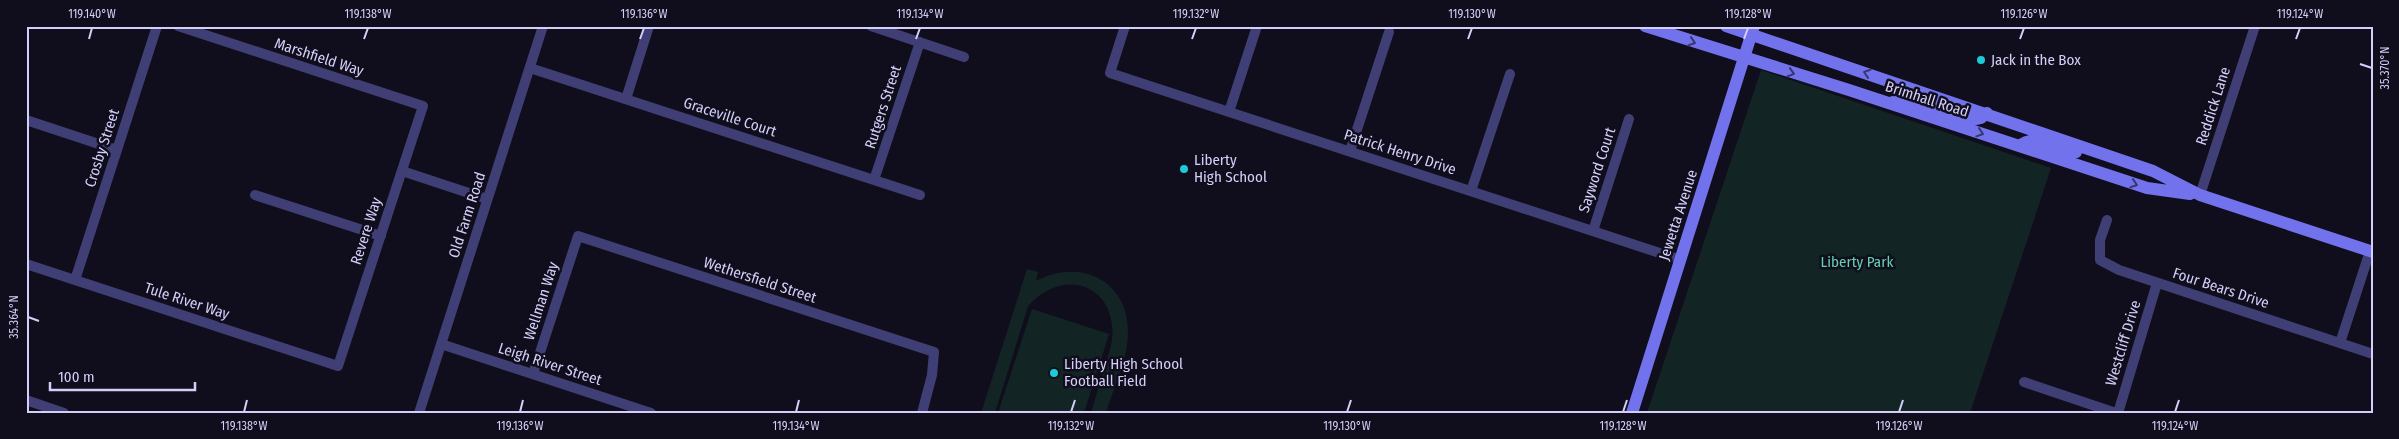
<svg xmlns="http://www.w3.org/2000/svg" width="2399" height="439" viewBox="0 0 2399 439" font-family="'Fira Sans Condensed',sans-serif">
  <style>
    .green { fill: #122524 }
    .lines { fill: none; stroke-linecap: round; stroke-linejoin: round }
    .street { stroke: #403f75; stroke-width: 10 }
    .secondary { stroke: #7272ed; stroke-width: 12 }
    .oneway { stroke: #373670 }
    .ticks { fill: none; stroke: #d3cff9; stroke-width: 2 }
    .poi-dot { fill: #1ccad8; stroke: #100e1c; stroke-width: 2 }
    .labels { text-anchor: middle; stroke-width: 5; stroke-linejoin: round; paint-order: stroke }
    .street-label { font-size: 15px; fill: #d3cff9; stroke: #100e1c }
    .poi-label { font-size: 15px; fill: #d3cff9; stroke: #100e1c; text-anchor: start }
    .park-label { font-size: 15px; fill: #65cfb2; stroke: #100e1c }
    .neatline { fill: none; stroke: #d3cff9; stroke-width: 2 }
    .ticks-label { font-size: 12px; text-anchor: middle; fill: #d3cff9 }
  </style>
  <rect width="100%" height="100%" fill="#100e1c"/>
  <path class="green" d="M1761,70L2051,168L1970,413H1647Z
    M1027,269L1038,272L1036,281C1079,258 1128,279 1128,332C1128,358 1114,387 1106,413H1091L1111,346C1122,289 1067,263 1028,306L995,413H981Z
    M1032,309L1109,334L1084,413H998Z"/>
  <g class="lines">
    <path class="street" d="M871,26L964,57
      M1125,26L1110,73L1681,260
      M530,68L920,195
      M626,99L649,26
      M1229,112L1257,26
      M26,120L117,150
      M1350,151L1389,32
      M402,171L487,199
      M874,180L920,42
      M1471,191L1510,74
      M255,195L381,236
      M2200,195L2255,26
      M2107,220L2100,240V260L2119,270L2373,354
      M1593,231L1629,119
      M26,264L338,366L423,106L178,26
      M75,280L157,26
      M2340,343L2370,251
      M441,344L651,413
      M533,374L578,236L934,352L932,375L922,413
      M2024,382L2116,413
      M26,400L64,413
      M419,413L543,26
      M2118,413L2157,283"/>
    <path class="secondary" d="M1645,26L1849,90L2147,188L2190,194
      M1726,26L2153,171L2200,195L2373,252
      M1893,102L1911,101L1972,120L1981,118L1987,113
      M2020,146C2033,133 2060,148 2076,152
      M1632,413L1754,26"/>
  </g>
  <defs><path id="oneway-chevron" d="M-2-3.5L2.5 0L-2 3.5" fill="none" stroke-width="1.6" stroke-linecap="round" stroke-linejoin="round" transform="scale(1.25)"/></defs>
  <g class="oneway">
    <use href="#oneway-chevron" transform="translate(1692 42) rotate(18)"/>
    <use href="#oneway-chevron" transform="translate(1791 73) rotate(17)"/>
    <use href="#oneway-chevron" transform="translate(1867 73) rotate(-162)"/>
    <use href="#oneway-chevron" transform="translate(1980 133) rotate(18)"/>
    <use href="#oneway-chevron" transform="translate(2134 184) rotate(18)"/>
  </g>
  <path class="ticks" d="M89,39L92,28M364,39L368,28M640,39L644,28M916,39L920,28M1192,39L1196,28M1468,39L1472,28M1744,39L1748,28M2020,39L2024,28M2296,39L2300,28M2360,64L2372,68M28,317L39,321M244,412L247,400M520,412L523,400M796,412L799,400M1071,412L1075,400M1347,412L1351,400M1623,412L1627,400M1899,412L1903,400M2175,412L2179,400"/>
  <g class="poi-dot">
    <circle cx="1981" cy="60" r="5"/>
    <circle cx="1184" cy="169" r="5"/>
    <circle cx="1054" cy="373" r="5"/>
  </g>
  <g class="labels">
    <g class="street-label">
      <text transform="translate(319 57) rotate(18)" y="5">Marshfield Way</text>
      <text transform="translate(1927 99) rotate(18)" y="5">Brimhall Road</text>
      <text transform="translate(2213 106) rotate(-72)" y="5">Reddick Lane</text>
      <text transform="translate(883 107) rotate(-72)" y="5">Rutgers Street</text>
      <text transform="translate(730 117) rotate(18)" y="5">Graceville Court</text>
      <text transform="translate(102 148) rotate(-72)" y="5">Crosby Street</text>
      <text transform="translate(1400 152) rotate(18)" y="5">Patrick Henry Drive</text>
      <text transform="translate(1597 170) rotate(-72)" y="5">Sayword Court</text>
      <text transform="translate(467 215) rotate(-72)" y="5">Old Farm Road</text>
      <text transform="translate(1678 215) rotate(-72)" y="5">Jewetta Avenue</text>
      <text transform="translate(366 231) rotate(-72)" y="5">Revere Way</text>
      <text transform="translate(760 280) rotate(18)" y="5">Wethersfield Street</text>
      <text transform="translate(2221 288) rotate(18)" y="5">Four Bears Drive</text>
      <text transform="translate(187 301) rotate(18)" y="5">Tule River Way</text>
      <text transform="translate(541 301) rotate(-72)" y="5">Wellman Way</text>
      <text transform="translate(2123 343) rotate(-73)" y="5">Westcliff Drive</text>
      <text transform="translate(550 364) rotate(18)" y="5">Leigh River Street</text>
    </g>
    <g class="poi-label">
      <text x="1991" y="65">Jack in the Box</text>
      <text x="1194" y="165">Liberty<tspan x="1194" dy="17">High School</tspan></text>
      <text x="1064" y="369">Liberty High School<tspan x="1064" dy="17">Football Field</tspan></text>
    </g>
    <g class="park-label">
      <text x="1857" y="267">Liberty Park</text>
    </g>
  </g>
  <rect width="2399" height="439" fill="none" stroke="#100e1c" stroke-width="55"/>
  <path d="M50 382v8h145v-8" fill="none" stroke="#d3cff9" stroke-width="2.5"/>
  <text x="58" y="382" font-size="15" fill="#d3cff9" stroke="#100e1c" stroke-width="4" paint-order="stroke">100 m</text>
  <rect x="28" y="28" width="2344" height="384" class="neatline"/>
  <g class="ticks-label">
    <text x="92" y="18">119.140°W</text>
    <text x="368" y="18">119.138°W</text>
    <text x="644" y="18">119.136°W</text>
    <text x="920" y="18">119.134°W</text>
    <text x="1196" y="18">119.132°W</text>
    <text x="1472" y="18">119.130°W</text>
    <text x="1748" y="18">119.128°W</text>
    <text x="2024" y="18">119.126°W</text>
    <text x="2300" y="18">119.124°W</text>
    <text transform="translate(2385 68) rotate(-90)" y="4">35.370°N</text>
    <text transform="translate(14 317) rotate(-90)" y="4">35.364°N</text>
    <text x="244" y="430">119.138°W</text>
    <text x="520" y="430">119.136°W</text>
    <text x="796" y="430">119.134°W</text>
    <text x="1071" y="430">119.132°W</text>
    <text x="1347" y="430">119.130°W</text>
    <text x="1623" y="430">119.128°W</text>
    <text x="1899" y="430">119.126°W</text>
    <text x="2175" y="430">119.124°W</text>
  </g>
</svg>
